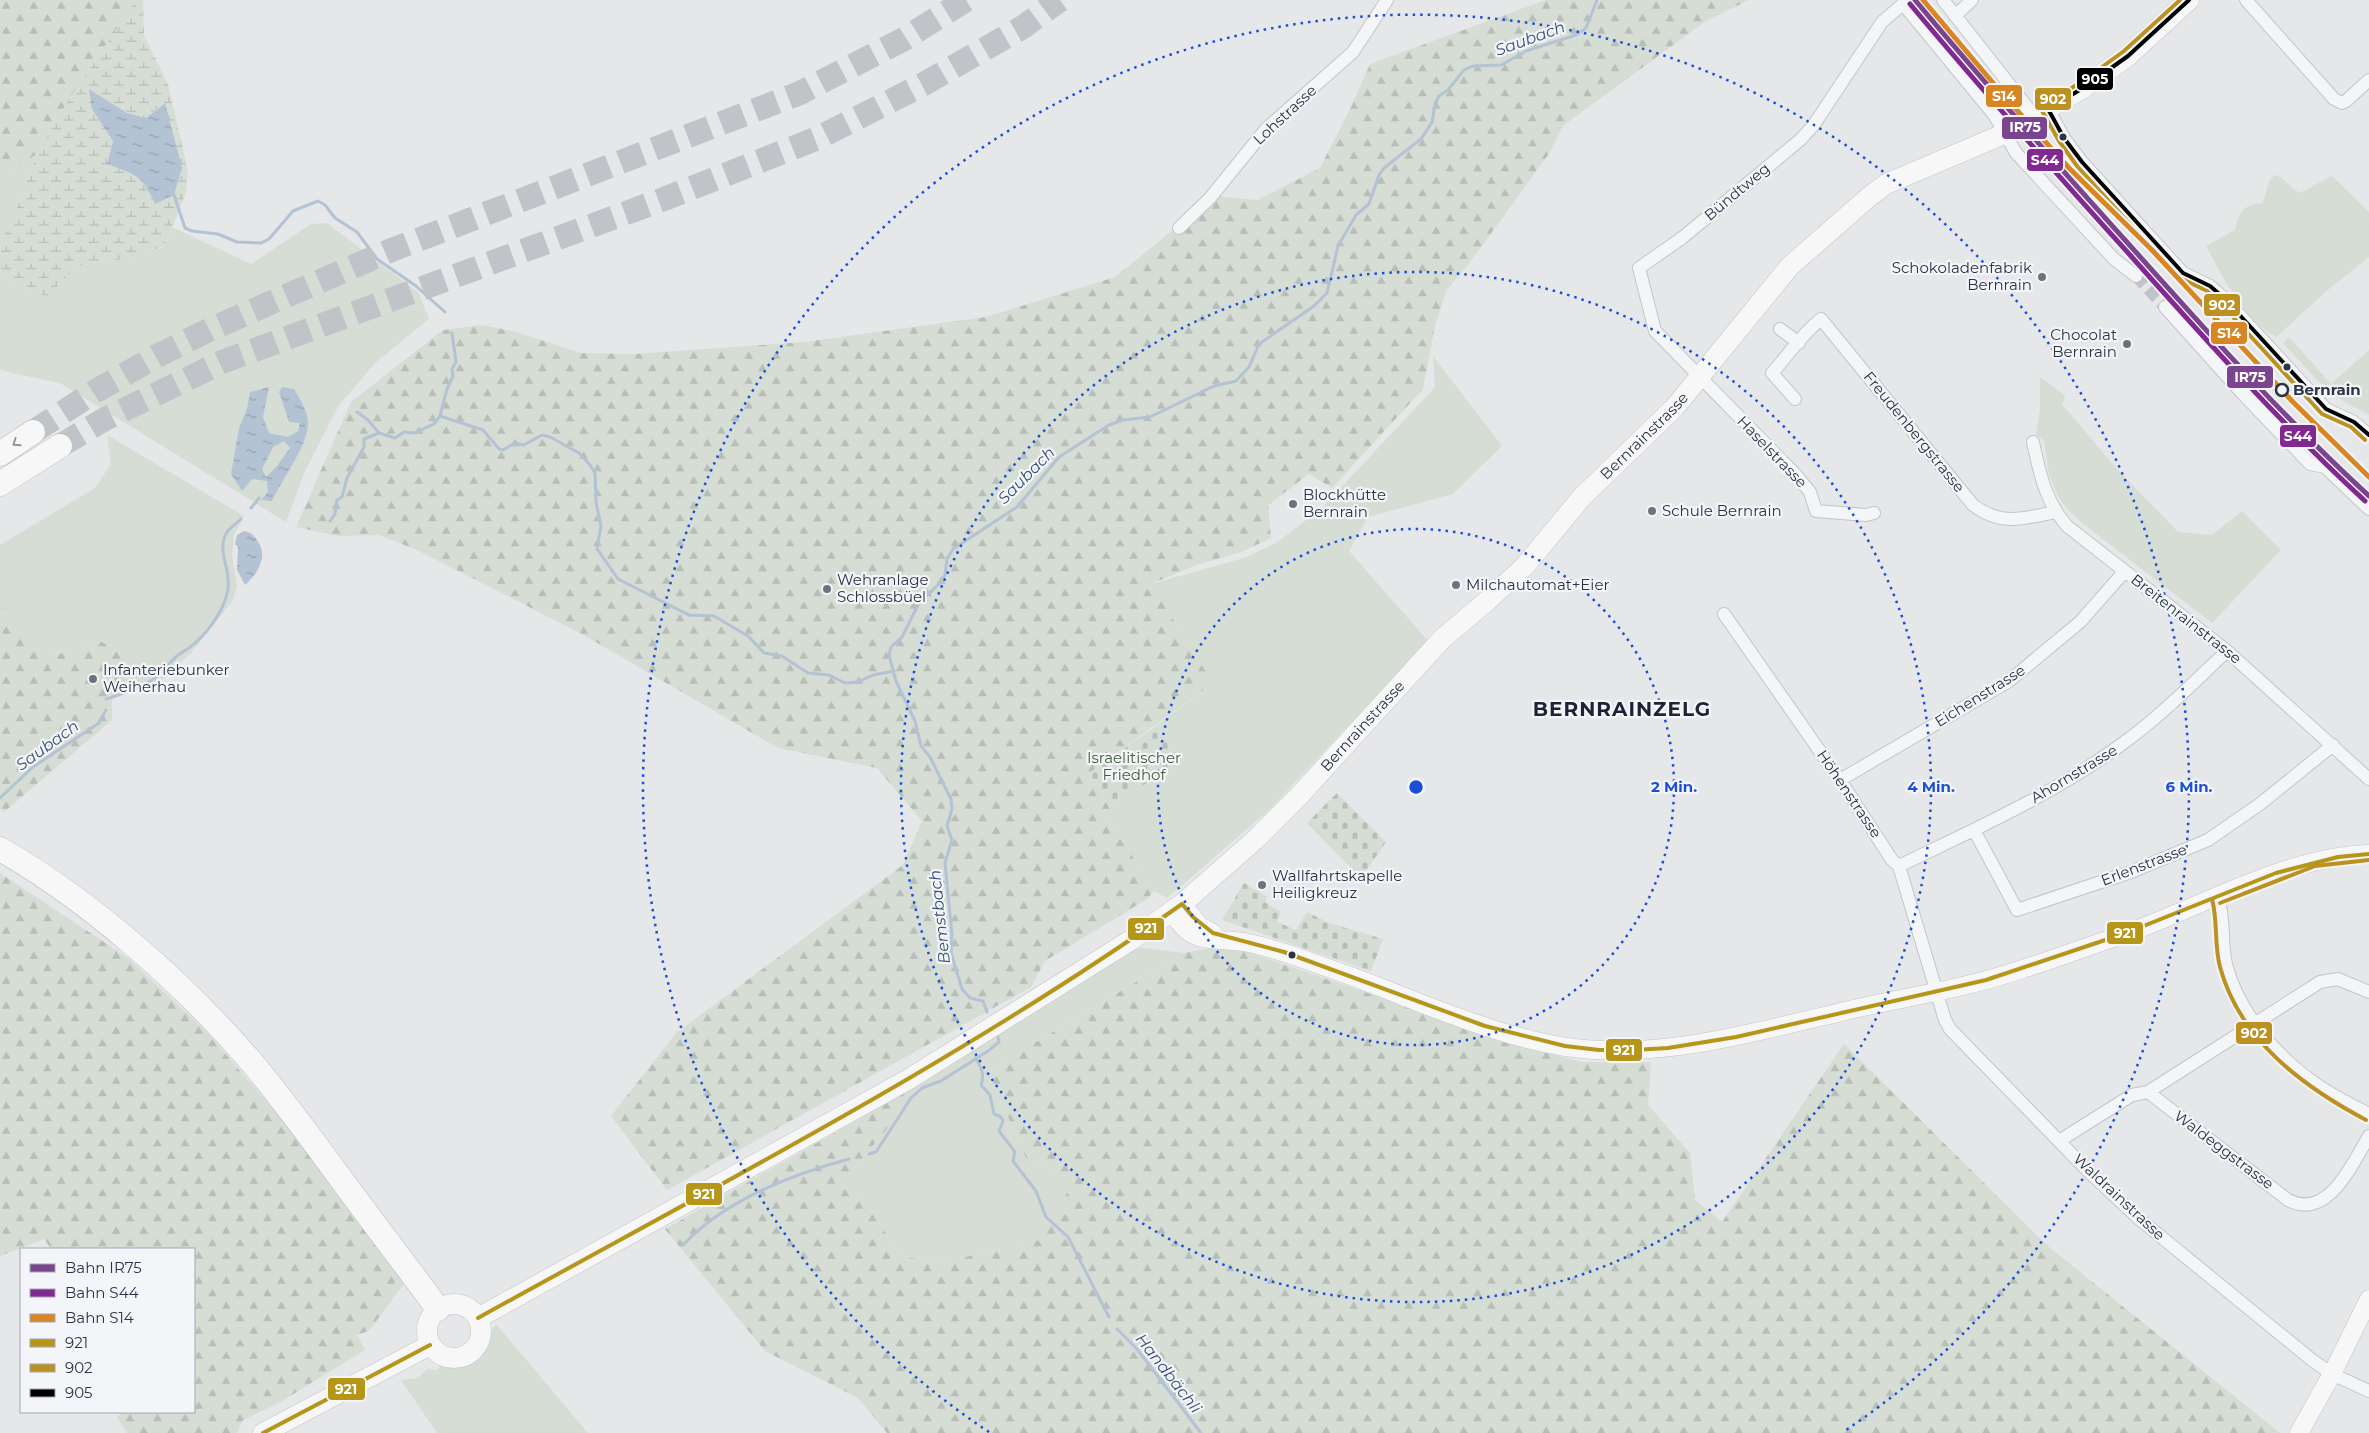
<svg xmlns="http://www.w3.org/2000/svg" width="2369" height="1433" viewBox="0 0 2369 1433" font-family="Montserrat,sans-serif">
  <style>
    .green { fill: #d5ddd5 }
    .forest { fill: url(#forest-firs) }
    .wetland { fill: url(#wetland-marsh); fill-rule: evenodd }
    .cemetery { fill: url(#cemetery-stones) }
    .water { fill: url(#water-ripples); fill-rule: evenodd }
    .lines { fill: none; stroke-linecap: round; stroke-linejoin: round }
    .stream { stroke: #b4c3d4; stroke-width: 3 }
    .minor-tunnel { stroke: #c0c3c8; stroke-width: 12; stroke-dasharray: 12 6; stroke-linecap: butt }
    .motorway-tunnel { stroke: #c0c3c8; stroke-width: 24; stroke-dasharray: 24 12; stroke-linecap: butt }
    .minor-casing { stroke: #c3c5c7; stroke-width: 14 }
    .secondary-casing { stroke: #c3c5c7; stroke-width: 19 }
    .primary-casing { stroke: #c2c4c7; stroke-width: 21 }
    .motorway-casing { stroke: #b7babe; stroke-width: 25 }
    .minor { stroke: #f4f5f6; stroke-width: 12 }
    .secondary { stroke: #f7f7f8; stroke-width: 18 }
    .primary { stroke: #f7f7f8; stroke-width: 20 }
    .motorway { stroke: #f7f7f8; stroke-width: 24 }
    .bus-1-casing { stroke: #f3f5f8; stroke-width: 8 }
    .bus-2-casing { stroke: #f3f5f8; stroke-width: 8 }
    .bus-3-casing { stroke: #f3f5f8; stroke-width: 8 }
    .bus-1 { stroke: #b59618; stroke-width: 4 }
    .bus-2 { stroke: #bd9022; stroke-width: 4 }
    .bus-3 { stroke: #000; stroke-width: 4 }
    .rail-1-casing { stroke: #f3f5f8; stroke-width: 9 }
    .rail-2-casing { stroke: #f3f5f8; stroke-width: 9 }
    .rail-3-casing { stroke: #f3f5f8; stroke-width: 9 }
    .rail-1 { stroke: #7a448f; stroke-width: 5 }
    .rail-2 { stroke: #812990; stroke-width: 5 }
    .rail-3 { stroke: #d88523; stroke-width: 5 }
    .oneway { stroke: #91959e }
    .ring { fill: none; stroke: #1d4ed8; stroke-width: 2.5; stroke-dasharray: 2.5 5 }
    .bus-dot { fill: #2b3344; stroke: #f3f5f8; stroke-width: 2 }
    .poi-dot { fill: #6c727e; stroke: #f3f5f8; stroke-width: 2 }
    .stop-dot { fill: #f3f5f8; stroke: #2b3344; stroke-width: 2.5 }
    .labels { text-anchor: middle; stroke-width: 4.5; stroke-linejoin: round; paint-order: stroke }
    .street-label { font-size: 15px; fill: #2b3344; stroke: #f3f5f8 }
    .poi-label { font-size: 15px; fill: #2b3344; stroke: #f3f5f8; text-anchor: start }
    .stop-label { font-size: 15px; font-weight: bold; fill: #2b3344; stroke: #f3f5f8; text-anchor: start }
    .park-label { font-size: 15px; fill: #3f5f38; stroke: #f3f5f8 }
    .water-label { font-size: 16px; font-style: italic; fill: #355178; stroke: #f3f5f8 }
    .district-label { font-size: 20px; font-weight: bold; letter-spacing: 1px; fill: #1d2435; stroke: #f3f5f8 }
    .centre { fill: #1d4ed8; stroke: #f3f5f8; stroke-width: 2.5 }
    .ring-label { font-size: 15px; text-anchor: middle; font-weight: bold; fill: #1d4ed8; stroke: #f3f5f8; stroke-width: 4.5; stroke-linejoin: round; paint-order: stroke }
    .line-badge { stroke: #f3f5f8; stroke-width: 2 }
    .badge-label { font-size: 14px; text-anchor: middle; font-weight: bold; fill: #fff }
  </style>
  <defs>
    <pattern id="forest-firs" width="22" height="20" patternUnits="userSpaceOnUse" patternTransform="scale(1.25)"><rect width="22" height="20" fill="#d5ddd5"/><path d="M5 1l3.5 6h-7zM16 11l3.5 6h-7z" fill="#b7beb8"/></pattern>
    <pattern id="wetland-marsh" width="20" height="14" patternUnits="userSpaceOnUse" patternTransform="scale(1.25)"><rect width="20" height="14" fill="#d5ddd5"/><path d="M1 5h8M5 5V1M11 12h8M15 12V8" fill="none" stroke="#b7beb8"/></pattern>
    <pattern id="cemetery-stones" width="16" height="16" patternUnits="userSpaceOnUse" patternTransform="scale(1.25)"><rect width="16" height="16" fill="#d5ddd5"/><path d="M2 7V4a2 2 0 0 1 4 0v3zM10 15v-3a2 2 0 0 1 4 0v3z" fill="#b7beb8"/></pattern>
    <pattern id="water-ripples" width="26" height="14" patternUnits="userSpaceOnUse" patternTransform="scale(1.25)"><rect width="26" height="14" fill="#b4c3d4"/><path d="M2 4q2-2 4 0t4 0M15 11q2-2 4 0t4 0" fill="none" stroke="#939fae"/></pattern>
  </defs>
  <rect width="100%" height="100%" fill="#e5e7e9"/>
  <path class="green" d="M37,154L14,216L0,244V178Z
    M2274,175C2285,177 2290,189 2300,193L2332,176L2369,212V257L2329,289L2276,337C2243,318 2224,279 2206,246L2235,230C2239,212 2243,205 2262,203C2268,193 2265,185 2274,175Z
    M327,223L418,292L429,319L376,362L339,405L304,473L286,522L60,383L11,373L0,369V271L17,290L48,296L77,266L137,257L164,247L172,227L251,264L311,224Z
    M2289,337L2331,384L2369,350V415L2329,393L2283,343Z
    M1433,356L1502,446L1453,494L1368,517L1349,551L1428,641L1268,811L1167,898L1154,891L1112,823L1110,809L1180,759L1156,726L1213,683L1151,584L1244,558L1276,543L1322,508L1435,387Z
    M2040,377L2063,394L2065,398L2062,404L2117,469L2178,532L2212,535L2242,511L2281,550L2212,623L2082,523L2067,509L2059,498L2049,474L2044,441L2036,435L2040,409Z
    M107,435L244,516L234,535L232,555L237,587L232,602L191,653L162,680L114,695L127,657L97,639L60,654L42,645L0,605V545L95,488L111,464Z
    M1136,947L1184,953L988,1071L1026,1158L1074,1179L1045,1239L939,1263L901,1256L847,1177L926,1081Z
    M496,1324L588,1433H437L401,1380L418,1378L427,1369L437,1370L442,1364C476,1361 479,1353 496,1324Z"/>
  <path class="forest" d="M0,0H136L68,101L37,154L0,178Z
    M1546,0H1749L1706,21L1564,125L1548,155L1471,261L1446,291L1435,326L1423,389L1332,488L1309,474L1268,505L1271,538L1241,552L1196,565L1151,584L1213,683L1088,774L1110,809L1112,823L1154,891L1147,899L1045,961L1031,987L667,1190L611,1116L676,1033L903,865L922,821L877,768L778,748L580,633L417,550L379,535L338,536L296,527L351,402L443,330L482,325L513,331L581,353L634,354L804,342L986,317L1115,277L1215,196L1257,200L1320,168L1352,105L1370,64Z
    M0,605L42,645L60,654L97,639L127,657L112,701V720L4,812L0,809Z
    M0,873L128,958L206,1031L294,1134L405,1282L369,1331L357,1335L365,1350L282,1401L243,1420L237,1433H127L117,1417L122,1412H194V1249H51L44,1239L0,1256Z
    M1228,945L1527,1048L1582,1062H1651L1648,1105L1690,1153L1695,1200L1722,1222L1844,1044L2049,1247L2280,1433H887L858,1398L765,1351L665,1229L926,1081L847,1177L901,1256L939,1263L1044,1239L1074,1179L1026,1158L988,1071L1184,953Z"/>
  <path class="wetland" d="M136,0H143L144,35L168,84L188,171L186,193L164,246L137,257L77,266L48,296L17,290L0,271V244L14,216L37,154L68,101ZM90,90L127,113L146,118L164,103L155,204C142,175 136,175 107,164L113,141Z"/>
  <path class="cemetery" d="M1156,726L1180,759L1110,809L1088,774Z
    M1337,793L1386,842L1361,878L1307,823Z
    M1244,883L1267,897L1265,902L1281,912L1277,922L1296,930L1307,912L1329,923L1383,939L1371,971L1222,920Z"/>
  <path class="water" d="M89,89L127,113L146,118L165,103L182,168L174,195L155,204C142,175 136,175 107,164L113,141L92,109Z
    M269,387L263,417L269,433L288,437L298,431L300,423L289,422L279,392L282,387L294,389C300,399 307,410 308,422C309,444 282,479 272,501L261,500L268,492L267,481L252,479L242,491L231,474L239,428L247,409L250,392ZM284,441L290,448L277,466L266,477L262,469L273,447Z
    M244,531C250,532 254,535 257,540C269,556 258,573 245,585L237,570L238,547L235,544L237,535Z"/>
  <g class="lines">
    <path class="stream" d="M174,195L185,228L192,231L218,234L237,242L261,243L269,239L293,211L318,201L325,205L335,218L357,232L377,259L416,286L445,312
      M452,333L456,362L452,369L453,376L447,389L440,416L483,430L499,449L503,450L515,443L524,445L542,435L550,437L579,453L590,465L595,473L596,502L601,526L597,549L618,579L689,615L714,616L748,636L764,653L782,656L808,673L829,675L845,683L858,682L873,675L894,671
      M357,412L368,420L379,433
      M251,508L259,498
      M330,521L335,514L337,500L342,497L347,478L364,447V439L379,433L395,438L404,432L415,433L425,428L434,424L440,416
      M106,699C122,694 141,688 155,678C163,671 169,663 177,656C183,651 190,648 195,643C210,630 226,607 228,588C231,569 216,550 227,532C231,527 237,523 241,519
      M0,798L33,767L99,723L106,710
      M987,1012L983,1001L970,998L962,989L951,953L952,934L945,863L952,840L947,826L952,809L951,799L930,757L921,746L915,721L896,681L889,655L891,647L902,637L919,603L940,583L945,575L947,559L953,549L1017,507L1059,457L1109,425L1123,420L1150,417L1214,386L1236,381L1249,367L1259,344L1314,306L1327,293L1338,246L1356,215L1369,204L1379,175L1384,168L1421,139L1432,122L1435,104L1439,96L1448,90L1464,70L1473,66L1501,65L1526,51L1576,35L1586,28L1597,0
      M976,1058C981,1068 985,1074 981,1085L990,1095L994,1114L1001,1117L1003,1121L999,1131L1015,1152L1013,1161L1036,1191L1046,1217L1068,1237L1109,1317
      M869,1154L876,1152L911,1098L922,1088L941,1081L988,1051L999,1042L998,1037
      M683,1245C725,1200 790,1175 849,1159
      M1117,1329L1137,1349L1201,1433"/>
    <path class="minor-tunnel" d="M2136,276L2165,307"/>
    <path class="motorway-tunnel" d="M33,432L94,392L157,356L211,329L389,251L800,93L904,39L966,0
      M60,446L105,419L222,362L664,199L818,138L922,85L1023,27L1060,0"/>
    <defs>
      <path id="minor" d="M1943,0L2035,117
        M2246,0L2334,99L2342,103L2346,101L2369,80
        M1955,16L1972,0
        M2048,109L2064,138L2082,162L2183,273L2210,286L2224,298L2326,409L2354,422L2369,435
        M1179,228L1210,198L1266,129L1353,52L1387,0
        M2165,307L2242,393L2310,464L2325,467L2369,509
        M1780,329L1799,343
        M1795,399L1772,373C1789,354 1802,334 1821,319L1973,505C2000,526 2023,519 2055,512
        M2033,442C2040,474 2045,501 2067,526L2227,651L2369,779
        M1874,513L1866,515L1816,511L1810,492L1795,474L1655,331L1639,268L1682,238L1800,140L1813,126L1882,22L1903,4L1995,116L2016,153L2114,259L2136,276
        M1724,614L1840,780L1892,860L1899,866L1945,1020L1950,1029L2089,1172L2138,1218L2312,1360L2332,1374L2369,1391
        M1840,780L2009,681L2080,622L2125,571
        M1974,830L2017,910L2131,872L2208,840L2260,804L2333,745
        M1899,866C1975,829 2054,794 2122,744C2160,717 2193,683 2227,651
        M2218,897C2225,919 2221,942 2226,964C2238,1012 2278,1059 2319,1086C2335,1097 2352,1105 2369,1114
        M2148,1092L2320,982L2338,979L2369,992
        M2059,1141L2132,1095L2148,1092L2288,1200C2328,1221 2352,1164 2369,1136"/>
      <path id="secondary" d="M1182,904L1199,925L1213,933
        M1171,912C1179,922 1186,933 1199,937C1214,941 1233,940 1249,943C1282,950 1313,963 1345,974C1417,1000 1490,1035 1566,1047C1657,1060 1746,1034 1833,1014C1876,1003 1920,996 1963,986C2018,973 2071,952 2125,934C2204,906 2284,857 2369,854
        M2299,1433L2332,1374L2369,1299"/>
      <g id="primary">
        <circle cx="454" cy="1331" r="27"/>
        <path id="s1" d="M478,1318L909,1079L1131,940L1182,904L1256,839L1298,797L1442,639L1487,601L1524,567L1582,497L1675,407L1790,266L1870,196L1886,184L2004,134L2083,88L2128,56L2189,0"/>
        <path d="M263,1433L430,1345"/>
      </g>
      <path id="motorway" d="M0,454L33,432
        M0,484L60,446
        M0,849C89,900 181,981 248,1058C283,1099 315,1144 347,1187C377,1228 408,1268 438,1309"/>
    </defs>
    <use href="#minor" class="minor-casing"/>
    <use href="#secondary" class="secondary-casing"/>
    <use href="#primary" class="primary-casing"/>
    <use href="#motorway" class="motorway-casing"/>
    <use href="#minor" class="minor"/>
    <use href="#secondary" class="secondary"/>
    <use href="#primary" class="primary"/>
    <use href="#motorway" class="motorway"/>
    <defs>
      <path id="bus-1" d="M478,1318C716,1186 960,1061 1182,904L1193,917L1213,933L1284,952L1485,1026L1565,1046L1599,1050H1634L1668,1048L1736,1037L1986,980L2126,933L2276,873L2338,857L2369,854
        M263,1433L430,1345"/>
      <path id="bus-2" d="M2180,0L2124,51L2080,83L2044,104L2042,111L2059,141L2077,166L2178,277L2207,291L2220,303L2322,414L2351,427L2365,440
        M2212,899C2218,921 2214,945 2220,967C2240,1040 2302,1086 2366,1120
        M2220,903L2315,866L2369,860"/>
      <path id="bus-3" d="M2189,0L2128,56L2083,88L2048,109L2064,138L2082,162L2183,273L2210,286L2224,298L2326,409L2354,422L2369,435"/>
    </defs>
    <use href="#bus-1" class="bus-1-casing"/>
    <use href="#bus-2" class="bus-2-casing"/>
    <use href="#bus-3" class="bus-3-casing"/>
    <use href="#bus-1" class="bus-1"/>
    <use href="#bus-2" class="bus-2"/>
    <use href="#bus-3" class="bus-3"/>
    <defs>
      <path id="rail-1" d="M1915,0C1986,85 2060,168 2134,250C2210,335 2285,419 2369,496"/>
      <path id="rail-2" d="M1910,4C1981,89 2055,172 2130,255C2205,339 2281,424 2365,501"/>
      <path id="rail-3" d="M1923,0L2004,96L2069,168L2151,249L2293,402L2369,477"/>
    </defs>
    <use href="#rail-1" class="rail-1-casing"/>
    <use href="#rail-2" class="rail-2-casing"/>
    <use href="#rail-3" class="rail-3-casing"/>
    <use href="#rail-1" class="rail-1"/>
    <use href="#rail-2" class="rail-2"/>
    <use href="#rail-3" class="rail-3"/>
  </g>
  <defs><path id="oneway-chevron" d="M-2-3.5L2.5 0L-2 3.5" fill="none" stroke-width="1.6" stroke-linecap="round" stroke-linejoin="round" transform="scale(1.25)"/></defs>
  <use class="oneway" href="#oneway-chevron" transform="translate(16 443) rotate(145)"/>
  <g class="ring">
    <circle cx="1416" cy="787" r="258"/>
    <circle cx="1416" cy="787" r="515"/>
    <path d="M989 1432A773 773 0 1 1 1843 1432"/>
  </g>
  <g class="bus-dot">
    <circle cx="2063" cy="137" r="4.5"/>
    <circle cx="2287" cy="367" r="4.5"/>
    <circle cx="1292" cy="955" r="4.5"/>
  </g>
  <g class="poi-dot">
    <circle cx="2042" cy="277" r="5"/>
    <circle cx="2127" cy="344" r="5"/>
    <circle cx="1293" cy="504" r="5"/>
    <circle cx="1652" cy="511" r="5"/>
    <circle cx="1456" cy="585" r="5"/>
    <circle cx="827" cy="589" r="5"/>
    <circle cx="93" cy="679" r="5"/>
    <circle cx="1262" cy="885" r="5"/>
  </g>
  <circle class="stop-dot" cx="2282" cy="390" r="6"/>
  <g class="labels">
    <g class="street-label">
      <text transform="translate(1285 115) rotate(-43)" y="5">Lohstrasse</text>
      <text transform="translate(1737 192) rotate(-40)" y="5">Bündtweg</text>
      <text transform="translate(1914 432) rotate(51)" y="5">Freudenbergstrasse</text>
      <text dy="5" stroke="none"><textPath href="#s1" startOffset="1476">Bernrainstrasse</textPath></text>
      <text transform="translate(1772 452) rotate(46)" y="5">Haselstrasse</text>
      <text transform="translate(2186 619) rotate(38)" y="5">Breitenrainstrasse</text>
      <text transform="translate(1980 696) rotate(-32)" y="5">Eichenstrasse</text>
      <text dy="5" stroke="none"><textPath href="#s1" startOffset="1071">Bernrainstrasse</textPath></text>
      <text transform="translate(2074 774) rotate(-31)" y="5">Ahornstrasse</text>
      <text transform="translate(1849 794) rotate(56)" y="5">Höhenstrasse</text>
      <text transform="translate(2144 865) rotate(-21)" y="5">Erlenstrasse</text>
      <text transform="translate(2224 1150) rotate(37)" y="5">Waldeggstrasse</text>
      <text transform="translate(2119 1197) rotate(43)" y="5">Waldrainstrasse</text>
    </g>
    <g class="poi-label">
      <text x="2032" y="273" text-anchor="end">Schokoladenfabrik<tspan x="2032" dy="17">Bernrain</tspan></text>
      <text x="2117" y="340" text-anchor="end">Chocolat<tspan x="2117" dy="17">Bernrain</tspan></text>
      <text x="1303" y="500">Blockhütte<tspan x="1303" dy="17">Bernrain</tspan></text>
      <text x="1662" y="516">Schule Bernrain</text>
      <text x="837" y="585">Wehranlage<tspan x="837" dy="17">Schlossbüel</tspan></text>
      <text x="1466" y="590">Milchautomat+Eier</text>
      <text x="103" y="675">Infanteriebunker<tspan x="103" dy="17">Weiherhau</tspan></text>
      <text x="1272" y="881">Wallfahrtskapelle<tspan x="1272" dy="17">Heiligkreuz</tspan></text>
    </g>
    <g class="stop-label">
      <text x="2293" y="395">Bernrain</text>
    </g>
    <g class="park-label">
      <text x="1134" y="763">Israelitischer<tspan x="1134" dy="17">Friedhof</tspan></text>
    </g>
    <g class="water-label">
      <text transform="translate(1530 38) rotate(-20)" y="6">Saubach</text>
      <text transform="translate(1026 475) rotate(-45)" y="6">Saubach</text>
      <text transform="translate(47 745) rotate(-36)" y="6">Saubach</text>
      <text transform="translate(939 917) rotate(-96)" y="6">Bemstbach</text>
      <text transform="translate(1169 1373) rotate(52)" y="6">Handbächli</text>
    </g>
    <g class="district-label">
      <text x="1622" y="716">BERNRAINZELG</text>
    </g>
  </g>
  <circle cx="1416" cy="787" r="8" class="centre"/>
  <g class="ring-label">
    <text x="1674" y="792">2 Min.</text>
    <text x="1931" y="792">4 Min.</text>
    <text x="2189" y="792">6 Min.</text>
  </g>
  <g class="line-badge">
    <rect x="2076" y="67" width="38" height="24" rx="5" fill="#000"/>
    <rect x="1985" y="84" width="38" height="24" rx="5" fill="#d88523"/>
    <rect x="2034" y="87" width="38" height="24" rx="5" fill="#bd9022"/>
    <rect x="2001" y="116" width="47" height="24" rx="5" fill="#7a448f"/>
    <rect x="2026" y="148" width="38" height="24" rx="5" fill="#812990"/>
    <rect x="2203" y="293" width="38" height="24" rx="5" fill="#bd9022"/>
    <rect x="2210" y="321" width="38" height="24" rx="5" fill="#d88523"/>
    <rect x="2226" y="365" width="48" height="24" rx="5" fill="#7a448f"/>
    <rect x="2279" y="424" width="38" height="24" rx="5" fill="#812990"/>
    <rect x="1127" y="917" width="38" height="24" rx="5" fill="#b59618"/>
    <rect x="2106" y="921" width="38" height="24" rx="5" fill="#b59618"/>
    <rect x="2235" y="1021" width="38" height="24" rx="5" fill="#bd9022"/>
    <rect x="1605" y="1038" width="38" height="24" rx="5" fill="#b59618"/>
    <rect x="685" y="1182" width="38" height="24" rx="5" fill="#b59618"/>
    <rect x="327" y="1377" width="39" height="24" rx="5" fill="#b59618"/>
  </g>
  <g class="badge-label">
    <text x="2095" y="84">905</text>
    <text x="2004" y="101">S14</text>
    <text x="2053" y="104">902</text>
    <text x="2025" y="132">IR75</text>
    <text x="2045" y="165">S44</text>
    <text x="2222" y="310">902</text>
    <text x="2229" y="338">S14</text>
    <text x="2250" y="382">IR75</text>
    <text x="2298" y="441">S44</text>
    <text x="1146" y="933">921</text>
    <text x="2125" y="938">921</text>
    <text x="2254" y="1038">902</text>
    <text x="1624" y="1055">921</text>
    <text x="704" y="1199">921</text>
    <text x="346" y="1394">921</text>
  </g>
  <rect x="20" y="1248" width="175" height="165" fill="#f3f5f8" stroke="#a3a7b0"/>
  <rect x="30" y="1264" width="25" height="8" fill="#7a448f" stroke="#a3a7b0"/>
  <text x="65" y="1273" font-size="15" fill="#2b3344">Bahn IR75</text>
  <rect x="30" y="1289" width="25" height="8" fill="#812990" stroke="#a3a7b0"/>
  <text x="65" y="1298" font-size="15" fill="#2b3344">Bahn S44</text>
  <rect x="30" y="1314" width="25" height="8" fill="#d88523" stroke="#a3a7b0"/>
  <text x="65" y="1323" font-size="15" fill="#2b3344">Bahn S14</text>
  <rect x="30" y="1339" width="25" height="8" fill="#b59618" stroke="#a3a7b0"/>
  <text x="65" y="1348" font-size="15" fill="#2b3344">921</text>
  <rect x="30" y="1364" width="25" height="8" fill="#bd9022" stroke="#a3a7b0"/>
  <text x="65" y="1373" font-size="15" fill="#2b3344">902</text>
  <rect x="30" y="1389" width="25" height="8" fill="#000000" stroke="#a3a7b0"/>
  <text x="65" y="1398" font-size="15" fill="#2b3344">905</text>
</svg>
